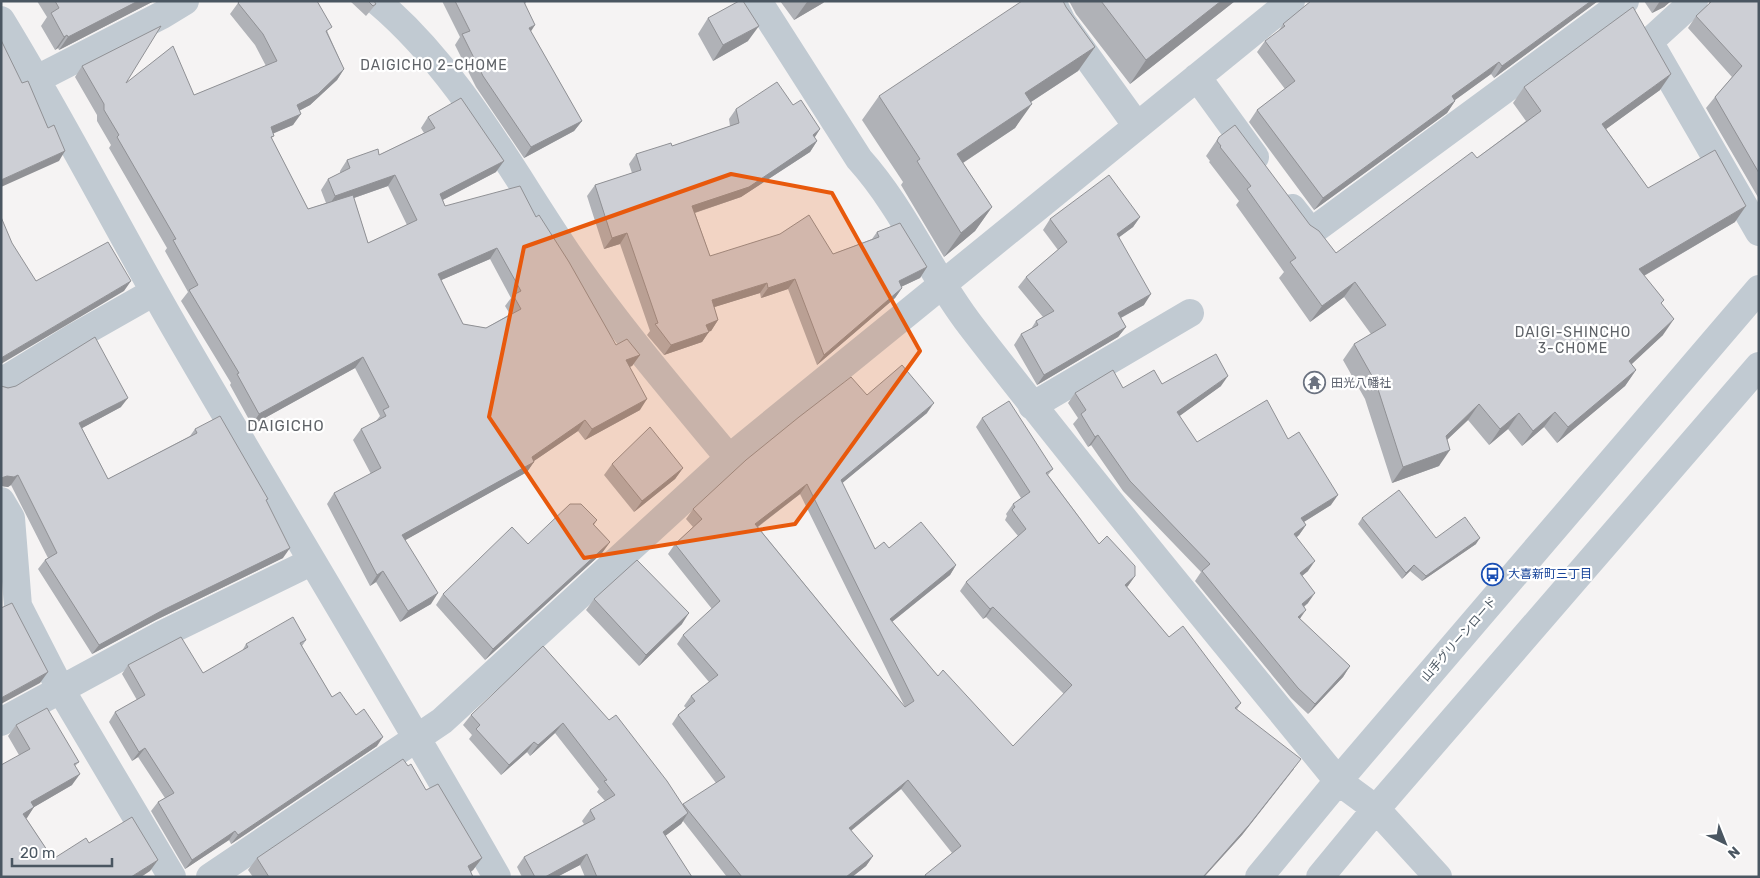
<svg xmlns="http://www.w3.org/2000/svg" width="1760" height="878" viewBox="0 0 1760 878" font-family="Rubik,'Noto Sans JP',sans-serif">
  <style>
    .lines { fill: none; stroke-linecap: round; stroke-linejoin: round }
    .minor { stroke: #c1cad2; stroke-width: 28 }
    .wall { fill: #b0b2b7; fill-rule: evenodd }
    .shaded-wall { fill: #909195 }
    .building { fill: #cdcfd5; stroke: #909195; fill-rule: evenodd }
    .marked { fill: #e8590c; fill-opacity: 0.2; stroke: #e8590c; stroke-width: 4; stroke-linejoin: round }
    .labels { text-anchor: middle; stroke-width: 4.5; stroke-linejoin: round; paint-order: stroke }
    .worship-label { font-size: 12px; fill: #5b616d; stroke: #fff; text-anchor: start }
    .transit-label { font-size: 12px; fill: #164399; stroke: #fff; text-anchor: start }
    .street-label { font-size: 12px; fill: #4a5661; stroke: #fff }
    .neighbourhood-label { font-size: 14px; letter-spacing: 1px; fill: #5f6368; stroke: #fff }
    .quarter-label { font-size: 15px; letter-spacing: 1px; fill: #5f6368; stroke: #fff }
  </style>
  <rect width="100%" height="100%" fill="#f5f3f3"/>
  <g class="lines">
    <path class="minor" d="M377,1C460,71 511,171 572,260C620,329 675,393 729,458
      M758,1L859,159C904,209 930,273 971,326C1090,480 1215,630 1338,781L1376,809L1438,877
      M1052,1L1062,22L1137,126
      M1,20C63,121 116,226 175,328C281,511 392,692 497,877
      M1649,42L1694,1
      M1651,45L1759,232
      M1197,77L1255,157
      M37,79L162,15L185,1
      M1292,208L1311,232L1625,1
      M1,382L73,338L154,292
      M1032,406L1190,313
      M1,501L11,518L18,606L61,690L172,877
      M1,722L163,634L311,562
      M210,877L442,721L729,458L1291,1
      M1259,877L1338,781L1759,289
      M1320,877L1376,809L1759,366"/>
  </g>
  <path class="wall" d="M37,1H154L59,50L58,48L55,50L41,26L47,17Z
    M237,1H317L328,33L344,69L337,80L310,105L299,111L293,125L273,133L272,139L308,209L326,203L321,190L328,179L340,173V171L347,160L379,155L424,133L421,128L428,117L496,172L443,200L445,206L536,217L616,345L640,355L632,366L630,367L640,410L585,440L578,431L534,461L527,472L405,540L431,604L400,622L376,582L370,586L327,504L334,493L371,474L353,440L361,429L376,421L380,416L355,368L252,425L230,385L231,383L181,301L188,292L165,251L167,248L109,148L111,145L97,121V115L75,77L82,66L126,83L194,95L266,66L255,45L230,14L238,3ZM388,186L407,225L368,243L354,198ZM490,259L511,298L505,306L510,314L486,328L463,324L441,280Z
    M350,1H374L376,4L366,16Z
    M442,1H527L525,4L531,32L582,121L574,131L524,158L476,87L455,45L460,37Z
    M780,1H825L823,3L794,20Z
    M1069,1H1235L1130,84L1076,14Z
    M1598,1L1494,78L1491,74L1455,100V101L1447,113L1314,210L1249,122L1257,110L1285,89L1257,52L1265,41L1278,32L1283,24Z
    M1644,1H1671L1664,7L1652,13Z
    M1709,1H1759V199L1706,108L1715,97L1732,77L1688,28L1696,16L1709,4Z
    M1066,7L1095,47L1078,71L1031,102L1015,128L963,163L992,207L975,231L944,257L901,185L903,182L862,120L879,96Z
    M708,18L748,41L713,61L698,34Z
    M1524,87L1660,90L1606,129L1648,188L1735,222L1644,276L1664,300L1661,304L1663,335L1631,364L1636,370L1625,386L1557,443L1544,427L1522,446L1508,429L1489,445L1468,420L1447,440L1439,466L1392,483L1365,399L1343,360L1354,344L1371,334L1344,297L1310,322L1279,278L1284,272L1236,205L1239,201L1209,162L1210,161L1206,156L1219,137L1310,225L1336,253L1477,158L1526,121L1513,103Z
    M793,105L820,129L814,138L817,141L810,152L741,197L695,213L710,256L833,254L872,239L877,232L927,267L920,278L901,287L902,288L895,298L817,365L788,289L761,298L760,293L714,307L718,320L711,331H709L702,342L664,355L647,335L650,331L620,244L604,249L587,196L595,185L632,173L629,164L636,154L672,146L730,126L729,119L736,109Z
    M1140,217L1133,227L1119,237L1144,305L1121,318L1126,327L1118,337L1037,385L1014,345L1021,334L1031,329L1036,321L1043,317L1018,287L1026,277L1058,250L1043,230L1050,219Z
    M1162,384L1221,386L1179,416L1197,442L1288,439L1331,505L1304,522L1306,525L1299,535L1296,538L1308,571L1302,576L1308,603L1304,607L1300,619L1350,666L1343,677L1308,714L1291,698L1195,581L1201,572L1123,491L1091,445L1088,447L1073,424L1078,418L1068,403L1075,393Z
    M1,386L121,407L82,428L108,479L190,436L195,429L268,499L266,501L283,558L156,620L92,654L38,569L45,560L48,558L11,485L8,487L1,486Z
    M867,395L927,413L842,483L875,549L889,548L956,565L950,575L892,622L938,676L1013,746L1064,694L986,617L983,619L960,591L966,582L1018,536L1005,520L1007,516L1006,514L1013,504L1021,498L976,427L982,418L1053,469L1048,475L1099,544L1135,576L1127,587L1169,637L1241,703L1237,709L1294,769L1242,835L1204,877H924L952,853L901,789L851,831L873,856L866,866L852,877H727L683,821L681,824L665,836L692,877H585L580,865L557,877H522L517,867L524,857L584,824L582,821L590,810L605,801L597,792L599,789L555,733L530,756L527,752L501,775L469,739L472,735L463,725L471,715L543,646L683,805L716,783L672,724L678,715L686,708L684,706L691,696L709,682L677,644L683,635L712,609L668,554L675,544L693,527L686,519L693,509ZM800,494L905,707L758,527Z
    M612,464L683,468L675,479L634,512L604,475Z
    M1362,518L1436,538L1476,544L1422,581L1410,571L1402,579L1358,524Z
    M597,520L594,525L610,542L602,553L485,660L436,605L443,594L528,544Z
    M594,599L682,624L639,666L586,610Z
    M306,640L302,646L332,697L377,746L231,844L229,840L185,869L151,811L158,802L165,798L138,757L132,761L109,722L115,712L137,700L122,674L128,665L203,673L242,651L246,644Z
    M16,725L79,762L75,766L72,785L34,807L26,818L53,859L89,843L150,871L1,877L19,755L8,736Z
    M426,790L482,858L473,870L471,872L473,877H253L248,870L257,858Z"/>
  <path class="shaded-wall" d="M138,1H154L59,50L68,37Z
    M809,1H825L823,3L794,20L807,2Z
    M1221,1H1235L1130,84L1146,60Z
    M1591,1H1598L1494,78L1502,66Z
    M1660,1H1671L1664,7L1652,13Z
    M535,25L528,36L529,28Z
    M759,26L748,41L713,61L723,45Z
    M67,35L58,48L55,50L64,37Z
    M1095,47L1078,71L1008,117L1025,93Z
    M1499,62L1491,74L1444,108L1452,96Z
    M344,69L337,80L310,105L289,116L297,105Z
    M1671,74L1660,90L1591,140L1602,124Z
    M1455,101L1447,113L1314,210L1323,198Z
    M1032,104L1015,128L940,178L957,154Z
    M301,114L293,125L263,138L271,127Z
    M582,121L574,131L524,158L531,147Z
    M820,129L813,140V135Z
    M817,141L810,152L741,197L685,216L692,206Z
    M65,151L59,161L1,187V180Z
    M504,161L496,172L433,205L440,194Z
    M395,175L388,186L328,207L335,196Z
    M1746,206L1735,222L1628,285L1639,269Z
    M992,207L975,231L944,257L961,233Z
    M1140,217L1133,227L1110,244L1117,234Z
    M627,233L620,244L604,249L612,238Z
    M497,248L490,259L430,285L438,274Z
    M927,267L920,278L892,291L899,281Z
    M795,279L788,289L761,298L768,288Z
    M131,281L124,291L1,364V358Z
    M1355,282L1344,297L1310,322L1322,306Z
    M767,283L760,293L705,310L712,300Z
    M902,288L895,298L817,365L824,355Z
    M1151,294L1144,305L1111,323L1118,313Z
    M1674,319L1663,335L1618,377L1629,361Z
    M718,320L711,331L699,335L706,325Z
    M1126,327L1118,337L1037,385L1044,375Z
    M709,332L702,342L664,355L671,345Z
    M640,355L632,366L618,370L626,360Z
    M363,357L355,368L252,425L259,414Z
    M1636,370L1625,386L1557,443L1568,427Z
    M1228,376L1221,386L1170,423L1177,412Z
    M128,398L121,407L73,433L79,423Z
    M647,399L640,410L585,440L592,429Z
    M934,403L927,413L834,490L841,480Z
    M1479,404L1468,420L1434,452L1446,436Z
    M1555,412L1544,427L1522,446L1533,431Z
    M1519,413L1508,429L1489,445L1500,429Z
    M585,420L578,431L528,465L534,462L527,472L395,546L402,535L532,457Z
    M1098,435L1091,445L1088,447L1095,437Z
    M1450,450L1439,466L1392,483L1403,467Z
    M683,468L675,479L634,512L642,501Z
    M18,475L11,485L8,487L1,486V478L7,476Z
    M807,484L800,494L748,534L755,524Z
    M1338,495L1331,505L1294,528L1301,518Z
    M1306,525L1299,535L1287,545L1294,534Z
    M1480,538L1476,544L1422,581L1426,576Z
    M610,542L602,553L485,660L493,649Z
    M290,548L283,558L156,620L92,654L99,645L163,610Z
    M1315,561L1308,571L1293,583L1300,573Z
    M956,565L950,575L883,629L890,619Z
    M1414,565L1410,571L1402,579L1406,573Z
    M383,571L376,582L370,586L377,575Z
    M1135,576L1128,586L1118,595L1125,585Z
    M438,593L431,604L400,622L408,611Z
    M1315,593L1308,603L1294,614L1302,604Z
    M993,607L986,617L983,619L990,609Z
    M1306,610L1299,620L1298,617Z
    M689,613L682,624L639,666L646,655Z
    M1350,666L1343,677L1308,714L1315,704Z
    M48,672L40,683L1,704V698Z
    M563,723L555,733L530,756L538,745Z
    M383,737L377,746L231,844L238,835Z
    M534,742L527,752L501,775L509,765Z
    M145,748L138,757L132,761L139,752Z
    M1301,759L1242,835L1204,877H1203Z
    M80,774L72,785L24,813L31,802Z
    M908,780L901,789L842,838L849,828Z
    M34,807L27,818L16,824L23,814Z
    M688,813L681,824L656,843L663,832Z
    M235,831L229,840L185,869L192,860Z
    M587,854L580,865L557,877H545Z
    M873,856L866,866L852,877H846Z
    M482,858L473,870L462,877L468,866Z
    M158,860L150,871L141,877H131Z"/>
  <path class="building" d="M55,1H138L68,37L67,35L64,37L51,13L59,8Z
    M240,1H317L332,27L326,31L344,69L318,94L297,105L301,114L271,127L274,136L271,137L308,209L353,195L368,243L417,220L395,175L335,196L328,179L350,168L347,160L378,149L379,155L435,128L428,117L461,98L504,161L440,194L445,206L520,186L536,217L539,215L569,262L616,345L627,339L640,355L626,360L647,399L592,429L585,420L532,457L534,462L402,535L438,593L408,611L383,571L377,575L334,493L381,468L361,429L386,416L383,410L389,407L363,357L259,414L237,374L239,373L189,290L198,285L173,240L176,239L117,137L119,135L104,110V104L82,66L161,26L126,83L173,46L194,95L277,61L263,34L238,3ZM497,248L521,291L513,295L521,309L486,328L463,324L438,274Z
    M368,1H374L376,4L373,6Z
    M455,1H525L524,2L535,25L529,28L582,121L531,147L483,76L462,34L470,31Z
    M739,1H743L759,26L723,45L708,18Z
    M1022,1H1063L1066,7L1095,47L1025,93L1032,104L957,154L992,207L961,233L917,161L920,159L879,96Z
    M1101,1H1221L1146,60Z
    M1311,1H1591L1502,66L1499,62L1452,96L1455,101L1323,198L1257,110L1295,81L1265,41L1285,26L1283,24Z
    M1712,1H1759V173L1715,97L1742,66L1696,16Z
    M1633,7L1671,74L1602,124L1648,188L1715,150L1746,206L1639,269L1664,300L1661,303L1674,319L1629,361L1636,370L1568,427L1555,412L1533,431L1519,413L1500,429L1479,404L1446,436L1450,450L1403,467L1376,383L1354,344L1386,325L1355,282L1322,306L1290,262L1296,258L1247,189L1251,186L1220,147L1221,146L1217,141L1219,137L1235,125L1310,225L1319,231L1336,253L1472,152L1477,158L1541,111L1524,87Z
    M1,40L22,83L28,81L48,128L54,125L65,151L1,180Z
    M777,82L793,105L801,100L820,129L813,135L817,141L749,187L692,206L710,256L780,234L809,215L833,254L879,237L877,232L900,223L927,267L899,281L902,288L824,355L795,279L768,288L767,283L712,300L718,320L706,325L709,332L671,345L655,324L658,323L627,233L612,238L595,185L641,170L636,154L671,143L672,146L739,123L736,109Z
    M1109,175L1140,217L1117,234L1151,294L1118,313L1126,327L1044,375L1021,334L1038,325L1036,321L1054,311L1026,277L1067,242L1050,219Z
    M1,217L12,243L36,281L108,242L131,281L1,358Z
    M95,337L128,398L79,423L108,479L197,433L195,429L220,416L268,499L266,500L290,548L163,610L99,645L45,560L57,553L18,475L14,477L7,476L1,478V386L8,388L16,386Z
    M1216,354L1228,376L1177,412L1197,442L1267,400L1288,439L1299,432L1338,495L1301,518L1306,525L1294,534L1315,561L1300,573L1315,593L1302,604L1306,610L1298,617L1350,666L1315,704L1298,688L1202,571L1210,564L1130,481L1098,435L1095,437L1081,414L1086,410L1075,393L1113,370L1123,388L1154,370L1162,384Z
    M902,365L934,403L841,480L875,549L884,542L889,548L921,522L956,565L890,619L938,676L943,670L1013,746L1072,685L993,607L990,609L966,582L1026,529L1012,510L1015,507L1013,504L1030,492L982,418L1009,401L1053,469L1046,473L1099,544L1107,536L1135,566V576L1125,585L1169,637L1183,626L1241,703L1235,708L1301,759L1249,825L1203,877H926L925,875L961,846L908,780L849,828L873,856L846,877H742L683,804L725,777L678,715L695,701L691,696L718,675L683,635L720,601L675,544L702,519L693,509L746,460L799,417L851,377L867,395ZM807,484L914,701L905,707L755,524Z
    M650,427L683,468L642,501L612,464Z
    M1399,490L1436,538L1465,517L1480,538L1426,576L1414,565L1406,573L1362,518Z
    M570,504H581L597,520L593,524L610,542L493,649L443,594L512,527L528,544Z
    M637,560L689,613L646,655L594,599Z
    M12,603L48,672L1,698V608Z
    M293,617L306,640L300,643L332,697L340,692L356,715L364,709L383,737L238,835L235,831L192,860L158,802L174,793L145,748L139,752L115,712L145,695L128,665L181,637L203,673L248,647L246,644Z
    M543,646L609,720L616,715L667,781L688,813L663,832L692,877H597L587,854L545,877H535L524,857L595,819L590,810L615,795L604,781L607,780L563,723L538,745L534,742L509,765L476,729L480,725L471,715Z
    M47,708L79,762L74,764L80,774L31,802L34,807L23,814L53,859L86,838L89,843L132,817L158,860L131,877H1V765L30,749L16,725Z
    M403,759L408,766L411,764L426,790L438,784L482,858L468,866L473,877H269L257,858Z"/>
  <path class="marked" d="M731,174L832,193L920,351L795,524L584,558L489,417L524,247Z"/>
  <defs>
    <symbol id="temple-ring" viewBox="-11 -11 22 22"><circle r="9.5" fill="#fff" stroke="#6b7280" stroke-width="1.5"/><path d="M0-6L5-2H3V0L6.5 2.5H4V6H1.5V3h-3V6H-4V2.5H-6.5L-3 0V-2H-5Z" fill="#6b7280"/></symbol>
    <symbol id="bus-ring" viewBox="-11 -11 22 22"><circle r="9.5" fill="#fff" stroke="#1a4fb4" stroke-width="1.5"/><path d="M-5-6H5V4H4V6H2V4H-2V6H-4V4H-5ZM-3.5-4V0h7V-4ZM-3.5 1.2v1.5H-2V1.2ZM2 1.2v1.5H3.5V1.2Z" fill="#1a4fb4"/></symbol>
  </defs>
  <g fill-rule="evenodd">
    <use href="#temple-ring" x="1302" y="370" width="25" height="25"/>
    <use href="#bus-ring" x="1480" y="562" width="25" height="25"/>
  </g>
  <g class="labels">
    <g class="worship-label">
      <text x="1331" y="387">田光八幡社</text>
    </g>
    <g class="transit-label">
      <text x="1508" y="578">大喜新町三丁目</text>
    </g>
    <g class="street-label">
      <text transform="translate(1459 639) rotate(-49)" y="4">山手グリーンロード</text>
    </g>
    <g class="neighbourhood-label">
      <text x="434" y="70">DAIGICHO 2-CHOME</text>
      <text x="1573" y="337">DAIGI-SHINCHO<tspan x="1573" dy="16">3-CHOME</tspan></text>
    </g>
    <g class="quarter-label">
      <text x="286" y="431">DAIGICHO</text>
    </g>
  </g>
  <rect width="1760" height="878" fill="none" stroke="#4a5661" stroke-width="5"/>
  <g transform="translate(1725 843) rotate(137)" stroke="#ffffff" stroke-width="4" paint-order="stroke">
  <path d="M0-4L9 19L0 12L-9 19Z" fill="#4a5661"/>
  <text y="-8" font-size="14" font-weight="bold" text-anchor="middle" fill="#4a5661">N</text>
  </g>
  <path d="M12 858v8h100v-8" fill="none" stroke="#4a5661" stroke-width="2.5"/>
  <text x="20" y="858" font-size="15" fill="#4a5661" stroke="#ffffff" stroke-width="4" paint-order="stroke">20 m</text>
</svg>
